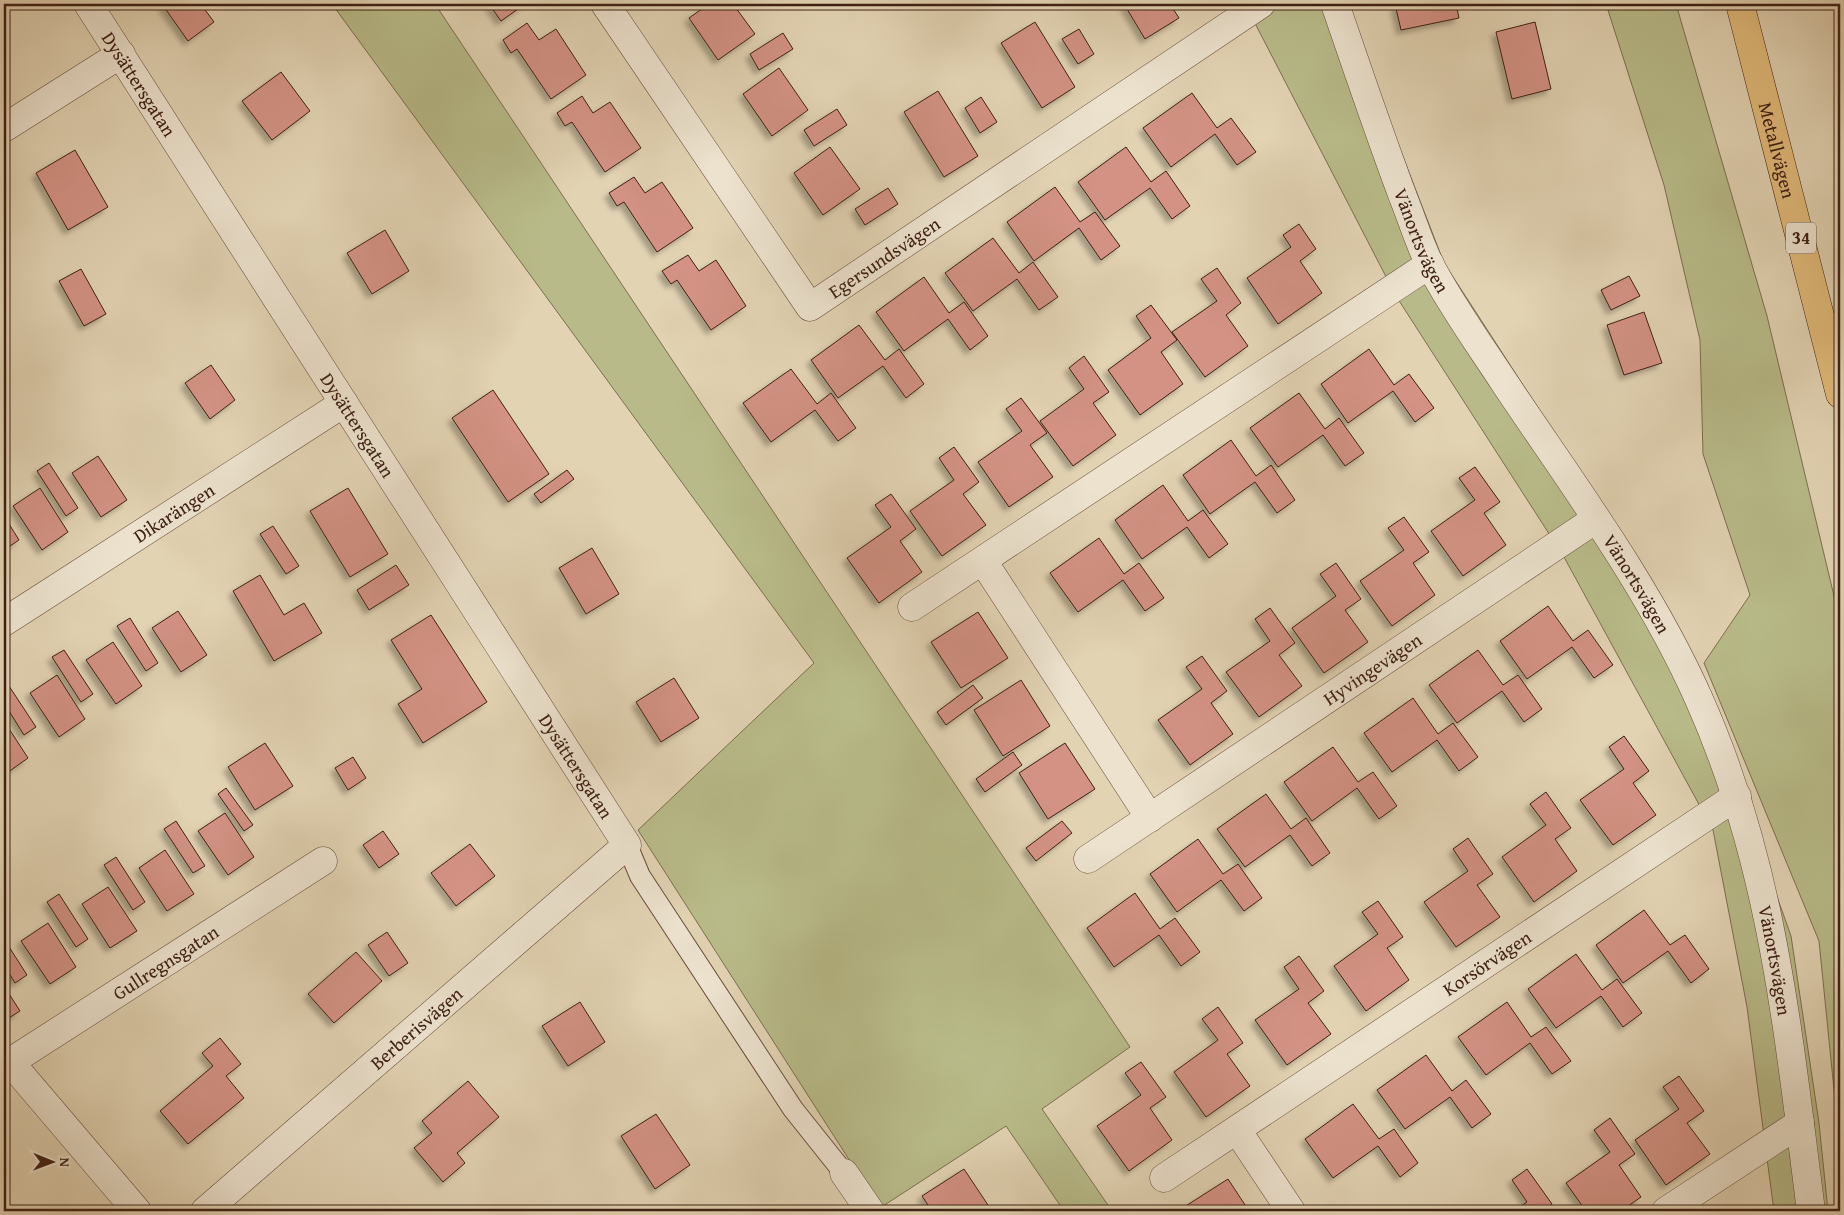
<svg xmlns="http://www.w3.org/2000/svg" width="1844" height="1215" viewBox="0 0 1844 1215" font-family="'Gentium Book Plus',serif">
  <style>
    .green { fill: #b8bb89; stroke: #7c6e4f }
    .building { fill: #d39284; stroke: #3f2015; filter: url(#shadow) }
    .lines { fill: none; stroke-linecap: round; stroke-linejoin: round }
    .lane-casing { stroke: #684d3c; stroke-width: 22 }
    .street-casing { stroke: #684d3c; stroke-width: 29 }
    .primary-casing { stroke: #3f2015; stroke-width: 29 }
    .lane { stroke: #ece2ce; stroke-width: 20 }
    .street { stroke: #ece2ce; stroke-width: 28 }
    .primary { stroke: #e1ba7a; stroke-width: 28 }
    .labels { text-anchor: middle; stroke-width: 4; stroke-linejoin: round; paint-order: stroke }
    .shield { fill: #ece2ce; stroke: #735a4c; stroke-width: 1 }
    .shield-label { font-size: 18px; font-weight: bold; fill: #3f2015 }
    .street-label { font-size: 19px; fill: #3f2015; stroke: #ece2ce }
  </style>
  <defs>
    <filter id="shadow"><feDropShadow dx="-4.5" dy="4.5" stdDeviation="2.5" flood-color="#0004"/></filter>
  </defs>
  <rect width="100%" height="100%" fill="#e2d3b3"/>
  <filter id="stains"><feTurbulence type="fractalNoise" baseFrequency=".004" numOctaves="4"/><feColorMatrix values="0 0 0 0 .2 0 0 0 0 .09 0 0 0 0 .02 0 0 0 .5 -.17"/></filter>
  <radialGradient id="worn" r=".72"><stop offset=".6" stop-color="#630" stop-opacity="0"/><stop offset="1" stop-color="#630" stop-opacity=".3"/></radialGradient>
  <path class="green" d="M332,4H435L1130,1047L1042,1109L1112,1211H1064L1006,1126L880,1208L638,830L814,663Z
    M1245,4H1344L1444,263L1617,530L1743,801L1791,936L1819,1123L1828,1211H1774L1747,1007L1713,830L1564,557L1396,296Z
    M1606,4H1676L1767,316L1840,621V1149L1819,941L1704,663L1750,595L1703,454L1700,340L1664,185Z"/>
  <path class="building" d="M162,4H207L203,7L214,22L188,41Z
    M489,4H525L501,21Z
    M709,4H733L755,34L718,60L689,18Z
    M1124,4H1170L1179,18L1145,39Z
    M1395,4H1456L1459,18L1401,30Z
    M1035,22L1075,87L1042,108L1001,43Z
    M1535,22L1551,89L1512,99L1496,32Z
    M527,23L539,40L556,29L586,75L551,99L517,49L511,53L503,40Z
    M1079,29L1094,54L1078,64L1062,39Z
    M783,33L793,49L759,70L750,54Z
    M779,68L808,110L772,136L743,94Z
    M281,72L310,111L272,140L242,101Z
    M938,91L978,156L944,177L904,112Z
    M1192,93L1217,128L1231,118L1256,152L1237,165L1215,134L1171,167L1143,128Z
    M582,96L593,113L610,102L641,148L605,172L572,122L565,126L557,113Z
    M981,97L997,122L980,133L965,108Z
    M837,109L847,125L814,146L804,130Z
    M830,147L860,189L823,215L794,173Z
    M1126,147L1151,182L1166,171L1190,206L1172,219L1150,188L1105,220L1078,182Z
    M75,150L108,207L68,230L36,173Z
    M634,177L645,193L662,182L693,228L657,252L624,202L617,206L609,193Z
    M1055,187L1080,222L1095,212L1120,246L1101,260L1079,228L1034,261L1007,222Z
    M888,188L898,204L865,225L855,209Z
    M1299,224L1316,249L1300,261L1322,293L1278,324L1247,278L1291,247L1283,235Z
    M385,230L409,271L372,294L347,253Z
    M993,238L1019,273L1033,262L1058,297L1039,310L1017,279L973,311L945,273Z
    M688,255L699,271L716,260L746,306L711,330L677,280L671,284L662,271Z
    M1217,268L1241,303L1226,315L1248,346L1205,377L1172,332L1217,301L1201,279Z
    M81,269L106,314L84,326L59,281Z
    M1629,276L1640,296L1611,310L1601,290Z
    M924,277L949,313L964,302L988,336L970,350L948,319L904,351L876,312Z
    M1151,305L1177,340L1161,352L1183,384L1140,415L1108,370L1151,338L1136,316Z
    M1644,312L1662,363L1624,375L1607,325Z
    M859,325L885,360L899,349L924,384L906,398L883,366L838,398L811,360Z
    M1369,349L1394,385L1409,374L1434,408L1415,422L1393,391L1348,423L1321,384Z
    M1084,356L1109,392L1093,403L1116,435L1073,466L1040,421L1084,389L1069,368Z
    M211,365L235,400L210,419L185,383Z
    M791,369L817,404L831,393L856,428L838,441L815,410L771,442L743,403Z
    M493,390L549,474L508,502L452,418Z
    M1299,393L1325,429L1339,418L1364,453L1345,466L1323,435L1278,467L1250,428Z
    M1021,398L1047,433L1030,445L1053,477L1009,507L978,462L1022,431L1006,409Z
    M1231,440L1256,476L1271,465L1295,500L1277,513L1255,482L1210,514L1183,475Z
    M954,447L979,482L963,494L986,525L942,556L910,511L954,480L939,458Z
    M98,456L127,500L101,517L72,473Z
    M49,463L78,508L66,516L37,471Z
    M1475,467L1500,502L1484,513L1506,545L1463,576L1431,531L1475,500L1459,478Z
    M567,470L574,479L541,503L534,494Z
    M1163,485L1188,521L1203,510L1228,544L1209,558L1187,527L1142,559L1115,520Z
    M40,488L68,532L42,550L13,506Z
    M348,488L388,554L350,577L310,511Z
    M891,494L916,529L900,541L922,572L879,603L847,558L891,527L875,505Z
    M4,516L19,540L7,548L4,543Z
    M1404,517L1429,552L1413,563L1435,595L1392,626L1360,581L1404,550L1388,528Z
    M273,526L299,566L286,574L260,534Z
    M1099,538L1124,574L1139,563L1164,598L1145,611L1123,580L1078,612L1050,573Z
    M592,548L619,594L586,614L559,568Z
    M1336,563L1361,599L1345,610L1368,642L1324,673L1292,628L1336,596L1320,574Z
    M396,565L409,585L369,610L357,590Z
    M260,575L284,615L304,603L322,633L274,661L233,591Z
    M1548,606L1573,641L1588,630L1613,665L1594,678L1572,647L1527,679L1500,641Z
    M1270,608L1295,643L1279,655L1302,686L1259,717L1226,672L1270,641L1255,619Z
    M178,611L207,655L181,672L152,628Z
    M978,612L1008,658L961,688L931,642Z
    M431,615L487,702L423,743L398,704L422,689L391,640Z
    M130,618L158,663L146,671L117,626Z
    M113,642L142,686L116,704L86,660Z
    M64,650L93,694L81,702L52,657Z
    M1478,650L1503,685L1518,675L1542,709L1524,722L1502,691L1457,723L1429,685Z
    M1202,656L1227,691L1211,703L1233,734L1190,765L1158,720L1202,689L1186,667Z
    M57,675L85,719L59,737L30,693Z
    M674,678L699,718L661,742L636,702Z
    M1021,680L1050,726L1003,756L974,710Z
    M7,683L36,727L24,735L4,703V685Z
    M973,685L983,698L946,725L937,712Z
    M1413,698L1438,734L1453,723L1478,757L1459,771L1437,740L1392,772L1364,733Z
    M4,721L28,758L4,775Z
    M1624,736L1649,771L1633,783L1656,815L1613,845L1580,800L1624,769L1609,747Z
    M265,743L293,786L255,810L228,767Z
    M1065,743L1095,789L1048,819L1019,773Z
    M1333,747L1358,782L1373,772L1397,806L1379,819L1357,788L1312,821L1284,782Z
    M1013,752L1022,765L985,792L976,779Z
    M353,757L366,778L348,790L335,768Z
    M226,788L253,825L244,831L218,794Z
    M1546,792L1571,828L1555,839L1577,871L1534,902L1502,857L1546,825L1530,804Z
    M1266,794L1291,829L1306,818L1330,853L1312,866L1290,835L1245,867L1217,829Z
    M225,813L254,857L228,875L198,831Z
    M176,821L205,866L193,873L164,829Z
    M1062,821L1072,833L1036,861L1026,848Z
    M383,831L399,854L379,868L363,845Z
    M1468,838L1493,874L1477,885L1500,917L1456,947L1424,902L1468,871L1453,849Z
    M1198,839L1223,874L1238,864L1262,898L1244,911L1221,880L1177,912L1150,874Z
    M470,844L495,876L456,906L431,873Z
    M165,850L194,894L167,911L139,868Z
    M116,857L145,902L133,910L104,865Z
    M108,887L137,931L110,948L82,904Z
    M1135,893L1160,929L1175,918L1200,952L1181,966L1159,935L1114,967L1087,928Z
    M59,894L88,939L76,947L47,902Z
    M1378,901L1403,937L1387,948L1409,980L1366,1011L1334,966L1378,934L1362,912Z
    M1644,910L1670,945L1685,935L1709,969L1691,983L1668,951L1623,983L1596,945Z
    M48,923L76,967L50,984L21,941Z
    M387,932L408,963L389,976L368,945Z
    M4,939L27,975L15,983L4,965Z
    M356,952L382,981L334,1023L308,994Z
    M1576,954L1602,990L1617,979L1642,1013L1623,1027L1601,996L1556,1028L1528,989Z
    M1299,956L1324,991L1308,1003L1331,1034L1287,1065L1255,1020L1299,989L1284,967Z
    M4,986L20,1011L4,1021Z
    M580,1002L605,1042L568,1066L542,1026Z
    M1507,1002L1531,1037L1546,1027L1571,1061L1552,1074L1530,1043L1486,1075L1458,1037Z
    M1218,1007L1243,1043L1227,1054L1250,1086L1206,1117L1174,1072L1218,1040L1202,1019Z
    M220,1038L241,1064L226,1076L244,1098L188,1144L160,1111L213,1066L202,1053Z
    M1426,1055L1452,1091L1466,1080L1491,1114L1472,1128L1450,1097L1405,1129L1377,1090Z
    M1141,1062L1166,1097L1150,1108L1172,1140L1129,1171L1097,1126L1141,1095L1125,1073Z
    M1679,1076L1704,1111L1687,1123L1710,1154L1666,1185L1635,1140L1679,1109L1663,1087Z
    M468,1081L499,1117L457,1153L465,1163L443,1182L414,1148L432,1133L422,1121Z
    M1353,1104L1379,1139L1394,1129L1418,1163L1400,1177L1378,1146L1333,1178L1305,1139Z
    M656,1114L690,1165L655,1189L621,1136Z
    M1610,1118L1635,1154L1619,1165L1641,1197L1621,1211H1586L1566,1183L1610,1152L1594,1130Z
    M964,1169L992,1211H932L922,1196Z
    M1527,1169L1552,1204L1543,1211H1514L1527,1202L1512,1180Z
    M1228,1179L1249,1211H1183L1181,1209Z"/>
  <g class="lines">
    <defs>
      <path id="lane" d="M627,845L640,876L793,1109L844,1173"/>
      <g id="street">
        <path id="s1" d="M88,4L627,845L205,1211"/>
        <path id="s2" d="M605,4L810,307L1261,4"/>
        <path id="s3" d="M1335,4C1357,68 1379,133 1403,197C1412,219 1419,243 1430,265C1451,305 1479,344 1504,382C1572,484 1648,585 1698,697C1773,864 1788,1033 1811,1211"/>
        <path d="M4,128L121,54"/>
        <path d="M983,561L1150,818"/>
        <path d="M912,607L1430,264"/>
        <path id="s4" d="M4,622L344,403"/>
        <path id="s5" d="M1088,859L1596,519"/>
        <path d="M10,1062L137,1211"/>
        <path id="s6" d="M4,1066L323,861"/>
        <path d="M1237,1130L1291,1211"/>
        <path d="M844,1173L870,1211"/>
        <path id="s7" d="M1164,1178L1737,796"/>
        <path d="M1666,1211L1800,1123"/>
      </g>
      <g id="primary">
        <path id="s8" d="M1740,4L1840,394"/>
      </g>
    </defs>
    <use href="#lane" class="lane-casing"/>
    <use href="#street" class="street-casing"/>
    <use href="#primary" class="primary-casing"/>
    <use href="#lane" class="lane"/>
    <use href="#street" class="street"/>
    <use href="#primary" class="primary"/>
  </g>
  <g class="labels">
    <rect class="shield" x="1786" y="222.5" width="30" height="31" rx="4"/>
    <g class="shield-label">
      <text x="1801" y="244">34</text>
    </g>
    <g class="street-label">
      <text dy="7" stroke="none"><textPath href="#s1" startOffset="95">Dysättersgatan</textPath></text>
      <text dy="7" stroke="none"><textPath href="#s8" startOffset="151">Metallvägen</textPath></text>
      <text dy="7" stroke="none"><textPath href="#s3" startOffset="252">Vänortsvägen</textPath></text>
      <text dy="7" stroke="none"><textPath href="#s2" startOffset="455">Egersundsvägen</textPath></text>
      <text dy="7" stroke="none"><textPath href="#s1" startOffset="500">Dysättersgatan</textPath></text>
      <text dy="7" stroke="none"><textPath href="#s4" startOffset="202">Dikarängen</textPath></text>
      <text dy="7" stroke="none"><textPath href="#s3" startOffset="658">Vänortsvägen</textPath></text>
      <text dy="7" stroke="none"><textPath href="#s5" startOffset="342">Hyvingevägen</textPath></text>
      <text dy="7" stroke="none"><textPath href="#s1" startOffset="905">Dysättersgatan</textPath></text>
      <text dy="7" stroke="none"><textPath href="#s3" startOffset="1062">Vänortsvägen</textPath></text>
      <text dy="7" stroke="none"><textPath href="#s6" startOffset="192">Gullregnsgatan</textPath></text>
      <text dy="7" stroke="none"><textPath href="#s7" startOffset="388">Korsörvägen</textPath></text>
      <text transform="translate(416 1028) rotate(-41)" y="7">Berberisvägen</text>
    </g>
  </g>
  <rect width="1844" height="1215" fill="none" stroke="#e2d3b3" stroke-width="20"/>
  <rect x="5" y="5" width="1834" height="1205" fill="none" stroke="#3f2015" stroke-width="2.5"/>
  <rect x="10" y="10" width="1824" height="1195" fill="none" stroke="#3f2015"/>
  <g transform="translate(52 1162) rotate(91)" stroke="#ece2ce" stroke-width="4" paint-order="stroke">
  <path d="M0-4L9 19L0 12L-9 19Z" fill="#3f2015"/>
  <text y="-8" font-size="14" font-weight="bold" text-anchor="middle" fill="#3f2015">N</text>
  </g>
  <rect width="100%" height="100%" filter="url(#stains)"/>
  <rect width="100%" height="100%" fill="url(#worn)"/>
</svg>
